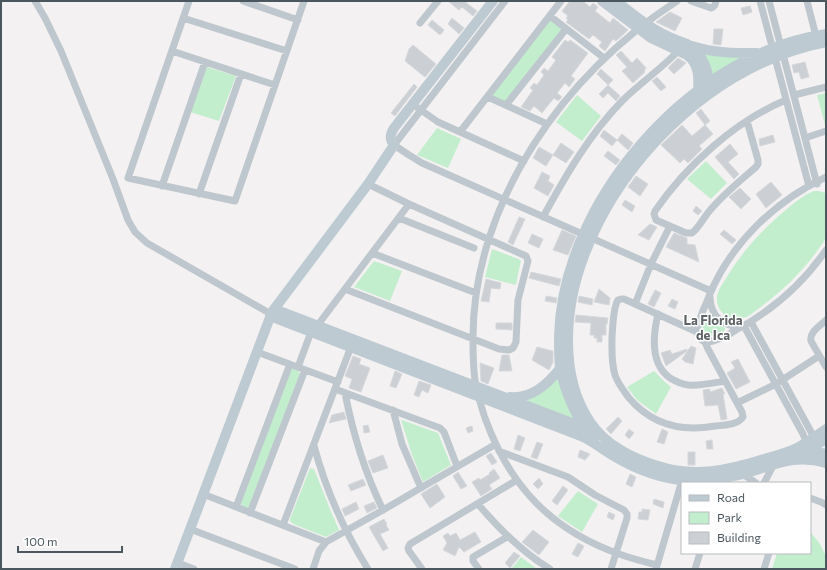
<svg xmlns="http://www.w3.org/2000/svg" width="827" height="570" viewBox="0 0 827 570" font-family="Commissioner,sans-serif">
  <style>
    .green { fill: #c3eece }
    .building { fill: #cccfd3; stroke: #d6d9dc }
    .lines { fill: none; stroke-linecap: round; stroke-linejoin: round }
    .street { stroke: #bec7cd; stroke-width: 7 }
    .secondary { stroke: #becad2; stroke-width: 10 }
    .labels { text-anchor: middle; stroke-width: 3; stroke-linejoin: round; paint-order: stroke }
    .neighbourhood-label { font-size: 13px; font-weight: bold; fill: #5e6366; stroke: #fff }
  </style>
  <rect width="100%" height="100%" fill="#f4f1f2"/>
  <path class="green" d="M550,20L563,30L505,102L491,96Z
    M704,54L744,56L713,77Z
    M207,67L236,76L219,121L190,112Z
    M826,93V125H825L817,95Z
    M577,95L601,116L582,141L556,122Z
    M437,128L461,139L448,168L417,155Z
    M706,161L727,183L711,199L687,179Z
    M814,191H818L826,193C826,201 827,233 825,239C823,244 818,249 815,254C799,275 780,293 758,309C753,313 747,318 740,319C735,320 729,318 726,316C720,312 716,304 717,297C718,289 724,282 728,275C744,249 765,227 788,208C796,201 804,195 814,191Z
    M492,249L521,260L516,285L485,277Z
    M374,261L402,271L390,301L354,287Z
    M708,313L717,322L725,328L724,332C718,335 702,342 702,329C702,325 704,320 705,315Z
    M292,369H294L298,371L300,374L250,507L248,508L242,507L241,503L290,371Z
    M654,371L665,382L671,387L656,414L637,400L627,387Z
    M558,376L576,420L525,400C541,396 548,389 558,376Z
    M401,420H402L438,433L451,465L423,482L412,455Z
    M310,468L314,469L330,509L339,530L326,537L293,524L290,521V519Z
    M578,491L598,504L582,532L558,516Z
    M810,531L820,544L826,556V569H772L777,553H810Z
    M521,557L537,569H511Z"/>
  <path class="building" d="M448,1H464L477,11L473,16L462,7L459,10Z
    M570,1H583L590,7L593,3L598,7L595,11L610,23L613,18L628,30L616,41L613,39L605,51L599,46L602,42L598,39L593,35L589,39L566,22L568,20L566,18L568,16L562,11Z
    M750,6L752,12L743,15L741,8Z
    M670,12L682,18L675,31L656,22Z
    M452,18L464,28L459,34L448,24Z
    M432,20L444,30L440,35L428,25Z
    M714,29H723L721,45L713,44Z
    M565,40L568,42L570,40L588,53L571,76L575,79L569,87L565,83L557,93L562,97L558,101L554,98L542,113L534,106L530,111L521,107L533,90L530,88L534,83L537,85L544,75L541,72L544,68L548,71L556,60L552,57Z
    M413,45L436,64L425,77L405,61L409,49Z
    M621,51L632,63L637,58L646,68L644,71L645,72L633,83L622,71L627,67L616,55Z
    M678,58L686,63L674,74L668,68Z
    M805,62L809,77L801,79L799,72L794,73L792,65Z
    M601,69L613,80L608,85L597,74Z
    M657,77L666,87L661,91L652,81Z
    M414,84L417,87L395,116L391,113Z
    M608,85L620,96L616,101L608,93L603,98L599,94Z
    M701,109L710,121L705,125L696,113Z
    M682,125L692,136L705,125L713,134L699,146L702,149L688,163L684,159L680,163L661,145Z
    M604,130L617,140L612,146L600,136Z
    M622,134L633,143L628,150L617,140Z
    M773,135L775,142L760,146L759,139Z
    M561,143L574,152L566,163L553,155L546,166L533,158L539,147L553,155Z
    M730,144L738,154L728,162L739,174L734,179L715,157Z
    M608,151L620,160L616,165L604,156Z
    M542,172L550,176L548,181L554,185L548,196L534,188Z
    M636,176L648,184L640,196L628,187Z
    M771,182L782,195L766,208L756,194Z
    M740,188L751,199L741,209L729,197Z
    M625,200L635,206L632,212L622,205Z
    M696,206L702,211L698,215L693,211Z
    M519,217L525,219L513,245L508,242Z
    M650,224L657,227L649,240L638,235Z
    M562,230L576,236L568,255L553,250Z
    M724,230L736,240L732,244L720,234Z
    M674,233L687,238V244L695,245L699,262L666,247Z
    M532,234L543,239L539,248L528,243Z
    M531,272L561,279L559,286L529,278Z
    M486,279L501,283L500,289L491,288L489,302L481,301Z
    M599,289L610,298L609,305L594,302Z
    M655,290L661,293L654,307L648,304Z
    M546,296L557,298L556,303L545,301Z
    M579,296L593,299L592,305L578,302Z
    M672,299L678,302L675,309L668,306Z
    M576,315L608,318L607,324H606V335H602V342H597V338H594V335H590L591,323L575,322Z
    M496,323H512V330L496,329Z
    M691,346L696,348L693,364L685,362L682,359Z
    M537,347L553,351V362L549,370L532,360Z
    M687,349V351L666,366L661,353L670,350L672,354Z
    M502,355H509L512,371H499Z
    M353,356L361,359L359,364L370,368L361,392L349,388L352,379L345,376Z
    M738,359L750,382L736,389L727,373L735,368L731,362Z
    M480,363L494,368L488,384L481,381Z
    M395,371L402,374L396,388L390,386Z
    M419,381L431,385L428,393L422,390L419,397L414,395Z
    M722,388L725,394H723L727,419L721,420L718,405L705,406L703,390L710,389V392Z
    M344,412L346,419L329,423L332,415Z
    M618,417L622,421L611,434L606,429Z
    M368,425L370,432L364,433L363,426Z
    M472,426L473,431L468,433L466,428Z
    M629,429L634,433L629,439L625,435Z
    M662,429L668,432L664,444L657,442Z
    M518,435L525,438L520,451L514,449Z
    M712,440L713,449H707L706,441Z
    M537,442L543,444L537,459L531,457Z
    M580,450L590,454L585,460L578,457Z
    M688,452H695V465H688Z
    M491,453L497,462L492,465L486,456Z
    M383,455L388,468L373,473L368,461Z
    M494,469L500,478L489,485L492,489L481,496L472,482L479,478L480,480L490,474L489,473Z
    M458,472L467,486L461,489L453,476Z
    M630,474L636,477L632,487L626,484Z
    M539,478L543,484L538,489L533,484Z
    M363,479L366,485L351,491L348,485Z
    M437,484L445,497L430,508L421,494Z
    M563,486L568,490L557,505L552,501Z
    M654,499L664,502L663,508L653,504Z
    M356,502L359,509L345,516L342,509Z
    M374,502L377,508L367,513L364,506Z
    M642,509L650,510L648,520L638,519L639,512H642Z
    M609,512L615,515L613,520L607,517Z
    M384,519L387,524L386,525L389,530L380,534L388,548L383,551L369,527Z
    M533,530L549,542L539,555L522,542Z
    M475,532L481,542L464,552L459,547L455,556L443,550L447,543L443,536L448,533L450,536L456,533L460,540Z
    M578,543L584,546L578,557L572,554Z
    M514,552L520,556L510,568L505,563Z"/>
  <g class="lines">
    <path class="street" d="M35,1L45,18L61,51L113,179L128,220L135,232L147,243L271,314
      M189,1L128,178L235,201L304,1
      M243,1L298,20
      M505,1L394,145L409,155L422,163L711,291
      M691,1L711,8L713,7L715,5L716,1
      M760,1L809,186
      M769,1L817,184
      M807,1L817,40
      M550,16L604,58
      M183,18L287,51
      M420,23L438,1
      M172,51L275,85
      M794,95L826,87
      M488,97L547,124
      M506,105L566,29
      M418,108L438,122L524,161
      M747,121L758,160V164L756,167C741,180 725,193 712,208C705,215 699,228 692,233H686L656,220L654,214L655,211C686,166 735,121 786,100
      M460,132L561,1
      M805,138L826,131
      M826,177C775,201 731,243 709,296C707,303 703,309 701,316C698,326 693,336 705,342C716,342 727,336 736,330C773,310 802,285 826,250
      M162,186L205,62
      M199,194L241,74
      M543,217C566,175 589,135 622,101C641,82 664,67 681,48
      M399,218L474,248
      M372,253L476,293
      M345,289L499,349L509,350L513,348L516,342L518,300L528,261L526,256L409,204L368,184
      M710,297C710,316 724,327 742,327
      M635,304L651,264L670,226
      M658,314C653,335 650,364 670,378C675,381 681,384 688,385C700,386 713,383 725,381
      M826,320C820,326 809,332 811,341L826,367
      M751,322L810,430L816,441
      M744,326L803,434L808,446
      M697,332L635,304L624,299H621L618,300C613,307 613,326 612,336C612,349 611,362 615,375C618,384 624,391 629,398C652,425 682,432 715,426C724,425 738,425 743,417L742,412L708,349L705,342
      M257,352L338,382
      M298,367L311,332L317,326L409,204
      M335,389L440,428L444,432L457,466
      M345,393C353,434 365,473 383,510
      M737,403L776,384L819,356
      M393,410L402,444L421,488
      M484,415C481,405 478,396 476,386C473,371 473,355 473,340C472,203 565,73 677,1
      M485,418C510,487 552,531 622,555C633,559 645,562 657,565
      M314,446C326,490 344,531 368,569
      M499,451L568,477L595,495L624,510L627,514V518L611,569
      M742,473L743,474L756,483
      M764,483L774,464
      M203,494L326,542
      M810,498L821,502L826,505
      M478,504C499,529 522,552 550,569
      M236,507L290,364
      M250,513L305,370
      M283,525L352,344
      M190,529L295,569
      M178,563L194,569
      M313,569L319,551L326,542L383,510L496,444
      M422,569L409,551L408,548L410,544L517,480
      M479,569L473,561V557L507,537
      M656,569L683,477
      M695,569L700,553
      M764,569L769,553"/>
    <path class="secondary" d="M602,1L651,38L687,55C699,64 699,77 698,91
      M616,1C629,11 642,22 656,30C666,36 676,40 687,44C698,50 707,64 708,77C708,81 707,85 707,89
      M826,42C761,55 704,91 658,139C627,172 600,213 584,256C565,306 558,376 591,423C606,445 633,459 658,466C694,478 729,470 764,459C775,456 786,453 797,448C807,443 816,436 826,429
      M692,46C713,53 735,53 757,53
      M274,309L585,428
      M270,316L581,436C592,441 601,448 612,455C635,469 661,479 689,481C707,481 725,478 743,474C773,466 794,453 826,463
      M510,397C532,399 548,384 561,367
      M594,440C577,419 565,393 560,367C559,357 559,346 559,336C561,261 600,188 650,134C696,84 758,44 826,34
      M806,450L826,454
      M794,458L804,453L826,439
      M175,569L272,312L368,184L394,145C389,139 390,134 394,128L493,1"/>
  </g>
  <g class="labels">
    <g class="neighbourhood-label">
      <text x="713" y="325">La Florida<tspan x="713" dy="15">de Ica</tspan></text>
    </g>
  </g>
  <rect width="827" height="570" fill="none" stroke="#4a575e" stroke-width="4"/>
  <rect x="681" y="482" width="130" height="72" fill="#ffffff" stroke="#b7bcbf"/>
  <rect x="689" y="495" width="20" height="6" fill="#becad2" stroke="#b7bcbf"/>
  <text x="717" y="502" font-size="12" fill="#4a575e">Road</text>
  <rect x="689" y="512" width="20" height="12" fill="#c3eece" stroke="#b7bcbf"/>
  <text x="717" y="522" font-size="12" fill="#4a575e">Park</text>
  <rect x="689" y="532" width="20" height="12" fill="#cccfd3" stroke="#b7bcbf"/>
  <text x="717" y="542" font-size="12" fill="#4a575e">Building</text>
  <path d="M18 546v6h104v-6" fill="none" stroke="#4a575e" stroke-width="2"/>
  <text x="24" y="546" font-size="12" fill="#4a575e" stroke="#ffffff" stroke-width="3" paint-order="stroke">100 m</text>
</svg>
